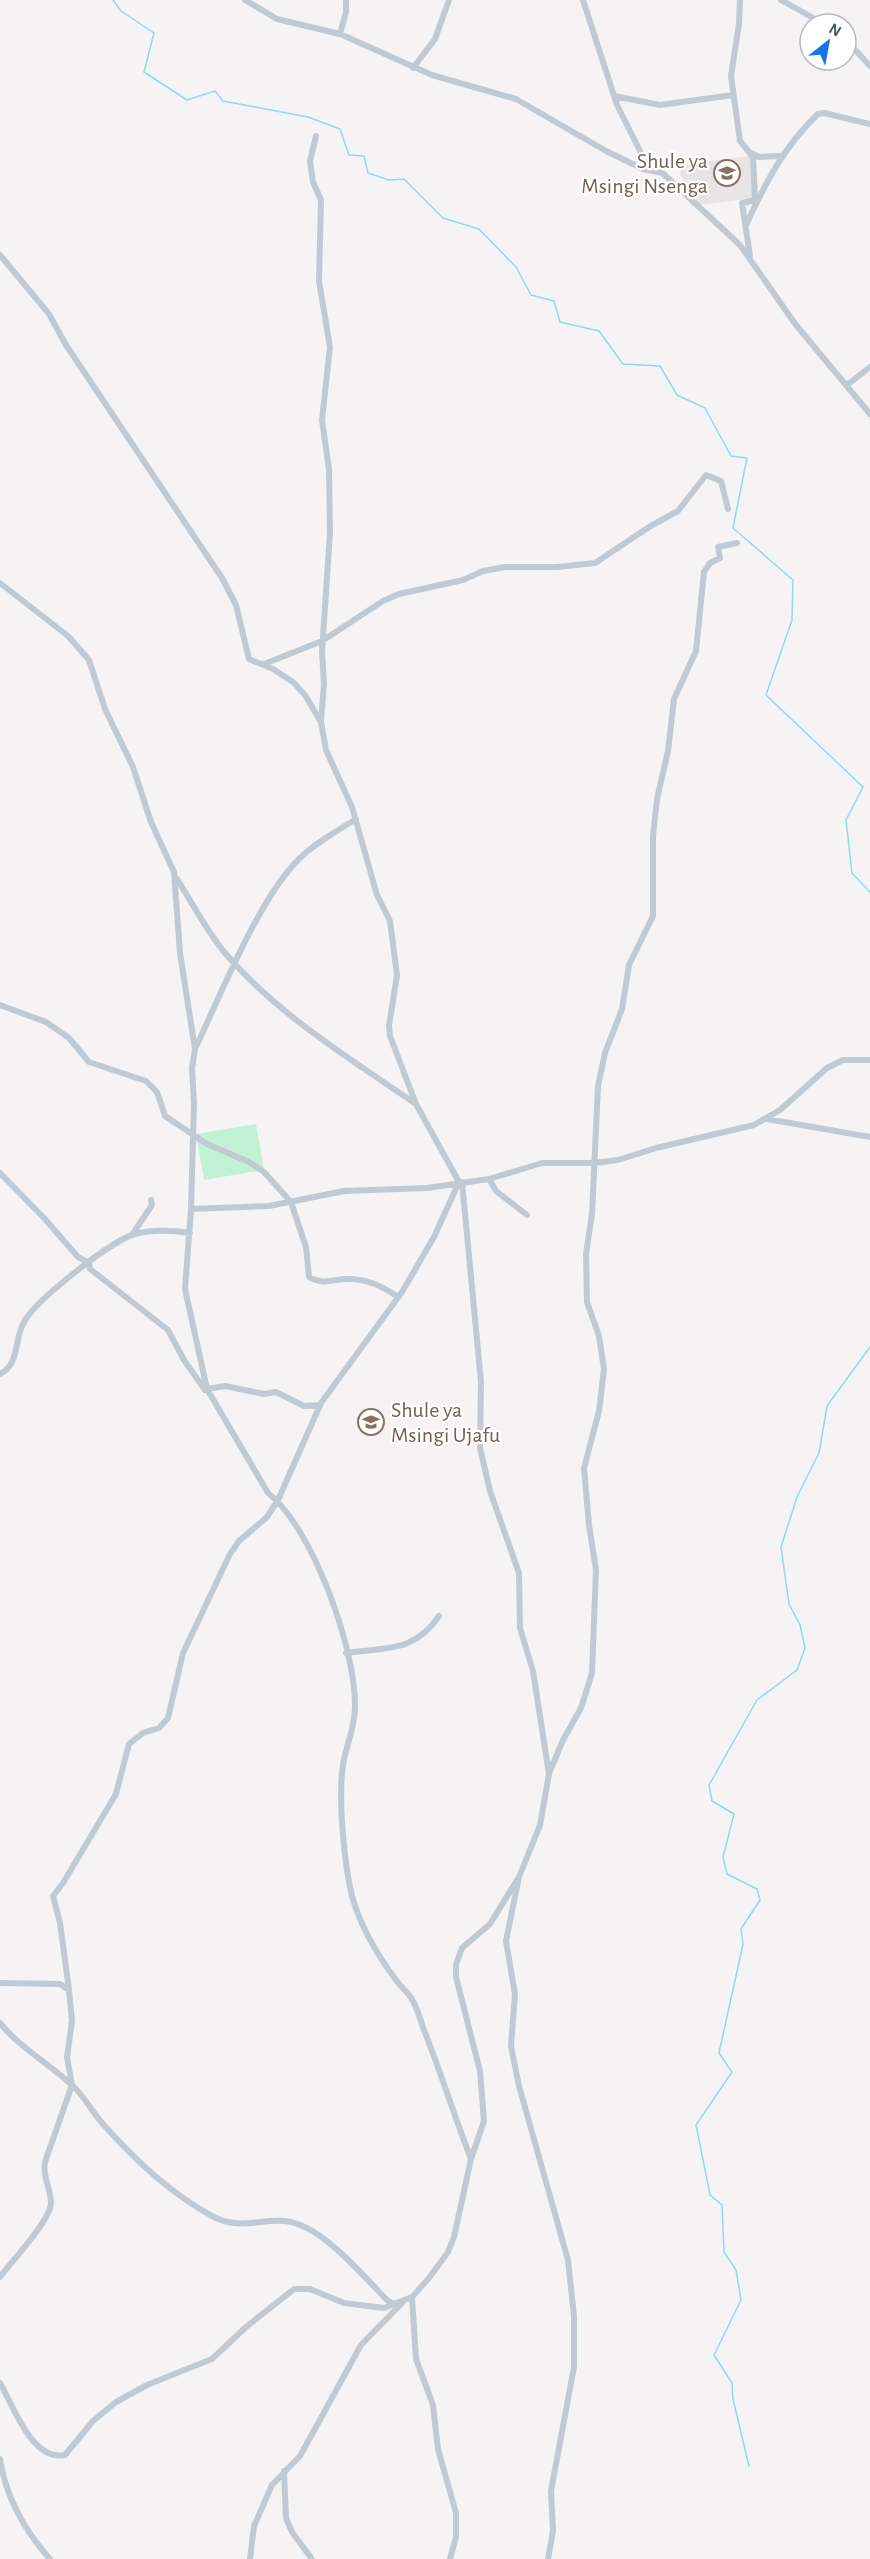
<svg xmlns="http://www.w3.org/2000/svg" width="870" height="2559" viewBox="0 0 870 2559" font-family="'Alegreya Sans',sans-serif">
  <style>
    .education { fill: #e6e4e5 }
    .green { fill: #c3f1d5 }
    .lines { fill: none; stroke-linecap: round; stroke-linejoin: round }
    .stream { stroke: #90daee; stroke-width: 1.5 }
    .minor { stroke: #c1cad2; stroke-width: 6 }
    .labels { text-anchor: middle; stroke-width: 4.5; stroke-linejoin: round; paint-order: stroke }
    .education-label { font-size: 22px; fill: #785e54; stroke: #fff; text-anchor: end }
  </style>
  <rect width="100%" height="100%" fill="#f5f3f3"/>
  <path class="education" d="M750,156L755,198L691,206L678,165Z"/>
  <path class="green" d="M256,1124L264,1170L204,1180L196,1134Z"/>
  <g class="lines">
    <path class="stream" d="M113,0L121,11L154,33L144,72L187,100L215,91L223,101L308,117L340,129L349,155L364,156L368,173L389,180L404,179L443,218L479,229L516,267L531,295L554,301L560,322L599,331L623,364L660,366L677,395L705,408L731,456L747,458L733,528L793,580L792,620L766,695L863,787L846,820L852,873L870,892
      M749,2466L733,2399L732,2383L714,2355L741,2300L736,2270L724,2252L722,2205L710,2195L696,2125L732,2072L719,2053L743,1944L741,1929L760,1900L757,1889L727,1874L723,1857L734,1814L712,1801L709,1785L757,1700L797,1670L805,1648L800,1625L789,1604L781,1547L797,1497L819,1453L827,1406L870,1347"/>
    <path class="minor" d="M245,0L277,19L340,34L432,75L516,99L606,151L643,169L663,173
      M583,0L617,105L641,153L740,245L796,325L870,414
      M740,0L739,24L731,76L740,141L753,157L755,200L742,203L750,256
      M781,0L824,24
      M340,34L346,12V0
      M846,40L870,66
      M413,68L435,39L449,0
      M614,96L660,105L733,95
      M316,136L310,161L313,182L321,200L319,281L330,347L322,420L329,469L330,532L322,652L324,684L321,721
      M751,153L759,157L780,156
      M746,225C765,184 784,146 818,114L824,113L870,124
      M0,255L49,314L66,345L222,578L236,605L249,659L273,669L293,682L305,695L321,722L326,750L352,807L377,895L390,921L397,975L389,1026L390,1036L416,1104L459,1182L434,1237L402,1292L321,1403L278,1500L267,1517L239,1541L230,1554L183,1653L168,1718L159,1728L143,1733L129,1744L116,1794L63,1883L53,1896L60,1923L69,1990L72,2021L67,2057L72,2085L45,2162C42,2176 51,2189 51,2203C50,2221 12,2261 0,2277
      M847,385L870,367
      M0,583L68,636L89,660L105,709L133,767L151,822L174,872L180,953L195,1049L192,1068L194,1104L191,1209L185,1289L207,1389L268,1493C313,1528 356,1650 355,1707C355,1728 346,1745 343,1765C338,1798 344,1863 352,1896C360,1925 378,1956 396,1980C401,1987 409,1993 413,2001C419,2012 421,2024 426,2035C442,2076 455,2118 471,2159
      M264,664L322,641L383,601L399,594L463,580L483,571L505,567H557L595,563L649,527L678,511L706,475L721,481L728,509
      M177,879C193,904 206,930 225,953C277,1014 350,1059 416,1104
      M0,1005L46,1022L69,1038L89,1062L146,1081L157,1092L165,1116L207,1144L249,1162L264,1172L291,1202L306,1247L309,1277C323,1285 330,1280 345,1279C366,1278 382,1286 398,1297
      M196,1047C221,994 259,898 299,859C315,843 337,831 356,819
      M767,1119L870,1137
      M0,1173L44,1218L78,1257L89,1263L90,1269L168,1330L184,1360L205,1390
      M489,1179L496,1191L527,1215
      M191,1209L269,1206L344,1191L427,1188L489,1179L542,1163H595L618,1160L656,1148L754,1125L780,1110L827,1068L843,1060H870
      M132,1235L152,1205L151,1200
      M0,1374C20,1364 14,1339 24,1322C36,1300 112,1240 135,1234C153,1229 171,1230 190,1233
      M207,1389L225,1386L264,1394L276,1392L304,1406L320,1405
      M346,1653C386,1647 414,1653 439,1616
      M550,1771L563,1740L581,1708L592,1673L596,1570L589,1525L584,1468L599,1411L604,1369L599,1336L587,1302L586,1254L592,1214L598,1086L605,1053L622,1009L629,965L653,916V836L657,799L668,751L674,699L696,651L704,572L710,563L720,558L718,547L737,543
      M519,1877L506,1941L515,1994L511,2046L519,2086L568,2260L574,2316V2367L551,2491L553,2531L548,2559
      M0,1983L60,1984L69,1990
      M0,2023C22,2050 51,2064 75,2088C86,2099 93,2113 103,2124C136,2161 171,2194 214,2217C239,2230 259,2219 285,2221C321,2224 364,2277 388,2301L394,2304
      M412,2297L416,2359L433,2405L438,2449L456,2513V2537L450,2559
      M0,2383C13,2405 32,2462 65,2455L93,2421L116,2402L147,2385L212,2359L246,2327L294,2289H310L344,2303L384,2308L412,2297L429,2278L448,2252L454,2237L471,2159L484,2121L480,2071L456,1977V1965L462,1948L490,1924L519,1877L540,1825L549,1774L533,1671L520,1628L519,1573L490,1491L480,1448L481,1382L462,1182
      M0,2459C6,2498 25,2531 50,2559
      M284,2471L286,2518L292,2532L312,2559
      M250,2559L254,2526L272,2485L300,2456L361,2345L402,2303"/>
  </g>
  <defs>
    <symbol id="school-ring" viewBox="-11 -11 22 22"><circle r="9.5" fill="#fff" stroke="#8d6e63" stroke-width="1.5"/><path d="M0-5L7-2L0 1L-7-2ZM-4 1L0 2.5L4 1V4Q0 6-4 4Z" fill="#8d6e63"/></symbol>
  </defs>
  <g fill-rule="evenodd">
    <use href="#school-ring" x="712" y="158" width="30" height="30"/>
    <use href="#school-ring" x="356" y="1407" width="30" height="30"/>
  </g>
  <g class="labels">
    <g class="education-label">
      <text x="708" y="168">Shule ya<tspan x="708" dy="25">Msingi Nsenga</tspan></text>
      <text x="391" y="1417" text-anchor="start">Shule ya<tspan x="391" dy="25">Msingi Ujafu</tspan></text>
    </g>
  </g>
  <g transform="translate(828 42) rotate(31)"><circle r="28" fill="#ffffff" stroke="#b7bbc0" stroke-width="1.5"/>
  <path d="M0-4.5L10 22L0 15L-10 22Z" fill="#1a73e8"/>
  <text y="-9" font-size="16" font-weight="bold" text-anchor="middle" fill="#4a5661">N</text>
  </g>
</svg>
